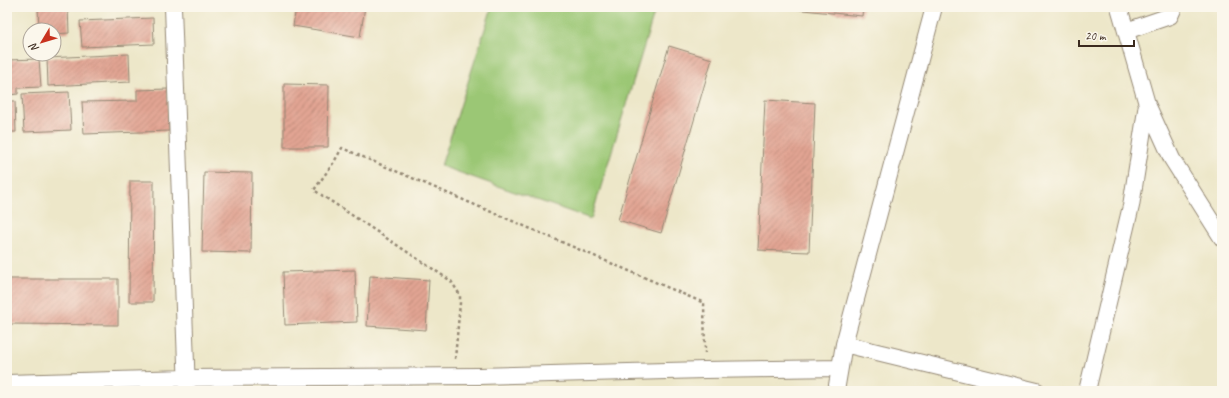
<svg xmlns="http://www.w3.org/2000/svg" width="1229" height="398" viewBox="0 0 1229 398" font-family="Caveat,sans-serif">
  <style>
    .pitch { fill: #9bc774; stroke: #6b7849 }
    .building { fill: url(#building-hatch) }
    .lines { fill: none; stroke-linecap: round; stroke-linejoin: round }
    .minor-casing { stroke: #948874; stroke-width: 18 }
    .path { stroke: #948874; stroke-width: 2.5; stroke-dasharray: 3 3; stroke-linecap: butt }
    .minor { stroke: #fff; stroke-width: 16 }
  </style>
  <defs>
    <pattern id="building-hatch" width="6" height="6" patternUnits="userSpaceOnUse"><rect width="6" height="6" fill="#e2a493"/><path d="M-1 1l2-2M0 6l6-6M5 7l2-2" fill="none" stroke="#b88677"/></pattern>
  </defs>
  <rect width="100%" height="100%" fill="#fbf7ec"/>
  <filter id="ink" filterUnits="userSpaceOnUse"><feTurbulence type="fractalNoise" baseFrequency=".025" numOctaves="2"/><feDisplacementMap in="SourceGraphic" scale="8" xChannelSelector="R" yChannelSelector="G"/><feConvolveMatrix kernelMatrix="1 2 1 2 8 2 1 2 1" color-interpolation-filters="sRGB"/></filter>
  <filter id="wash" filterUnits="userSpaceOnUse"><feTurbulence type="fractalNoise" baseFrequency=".012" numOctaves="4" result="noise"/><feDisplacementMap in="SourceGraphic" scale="16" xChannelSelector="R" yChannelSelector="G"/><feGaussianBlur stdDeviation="0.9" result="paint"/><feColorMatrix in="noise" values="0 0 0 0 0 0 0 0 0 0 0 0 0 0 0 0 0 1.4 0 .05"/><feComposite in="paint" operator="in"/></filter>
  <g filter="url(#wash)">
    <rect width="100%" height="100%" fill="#ede7c9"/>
    <path class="pitch" d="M492,7H656L591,219L441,166Z"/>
    <g id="blocks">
      <path class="building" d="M38,7H68L69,33L54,34V30H39Z
        M296,7H365L360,37L293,26Z
        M783,7H863L862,16L783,8Z
        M153,18L154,44L82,47L80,21Z
        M669,46L712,59L661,233L618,220Z
        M129,54L130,82L48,86L47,58Z
        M39,59L41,87L18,88V94L7,95V60Z
        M284,84L329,85L328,147H284Z
        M168,89L169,131L84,134L82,102L137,101V90Z
        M69,92L71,130L24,132L22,94Z
        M765,100L815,103L809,252L758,250Z
        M7,101H15L16,132H7Z
        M204,172L252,173L251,253L202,252Z
        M130,181H154L153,302H129Z
        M355,270L357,322L285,325L283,272Z
        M370,276L429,280L426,330L367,326Z
        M7,279H118V325L7,324Z"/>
    </g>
  </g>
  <g filter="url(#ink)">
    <use href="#blocks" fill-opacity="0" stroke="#948874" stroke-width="1"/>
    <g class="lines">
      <defs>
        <path id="minor" d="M173,7L187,391
          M1119,7L1147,104L1172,159L1222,238
          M1126,31L1170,16L1174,7
          M844,344L1037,391
          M7,383L187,378L479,376L705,370L840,368
          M836,391L844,344L934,7
          M1087,391L1131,206L1147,104"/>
      </defs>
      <use href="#minor" class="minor-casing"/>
      <path class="path" d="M455,359L460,303V295L451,281L314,190L334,162L342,148L704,303L705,353"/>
      <use href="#minor" class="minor"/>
    </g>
  </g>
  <rect width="1229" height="398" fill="none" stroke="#fbf7ec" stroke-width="24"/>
  <g transform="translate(42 42) rotate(232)"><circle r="19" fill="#fbf7ec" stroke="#aea59a"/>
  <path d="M0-3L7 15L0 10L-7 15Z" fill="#c8321e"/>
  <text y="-6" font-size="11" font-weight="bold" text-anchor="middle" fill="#3b2a1e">N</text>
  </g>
  <path d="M1079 40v6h55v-6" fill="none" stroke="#3b2a1e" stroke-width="2"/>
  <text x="1085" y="40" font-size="12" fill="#3b2a1e" stroke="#fbf7ec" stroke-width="3" paint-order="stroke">20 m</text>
</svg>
